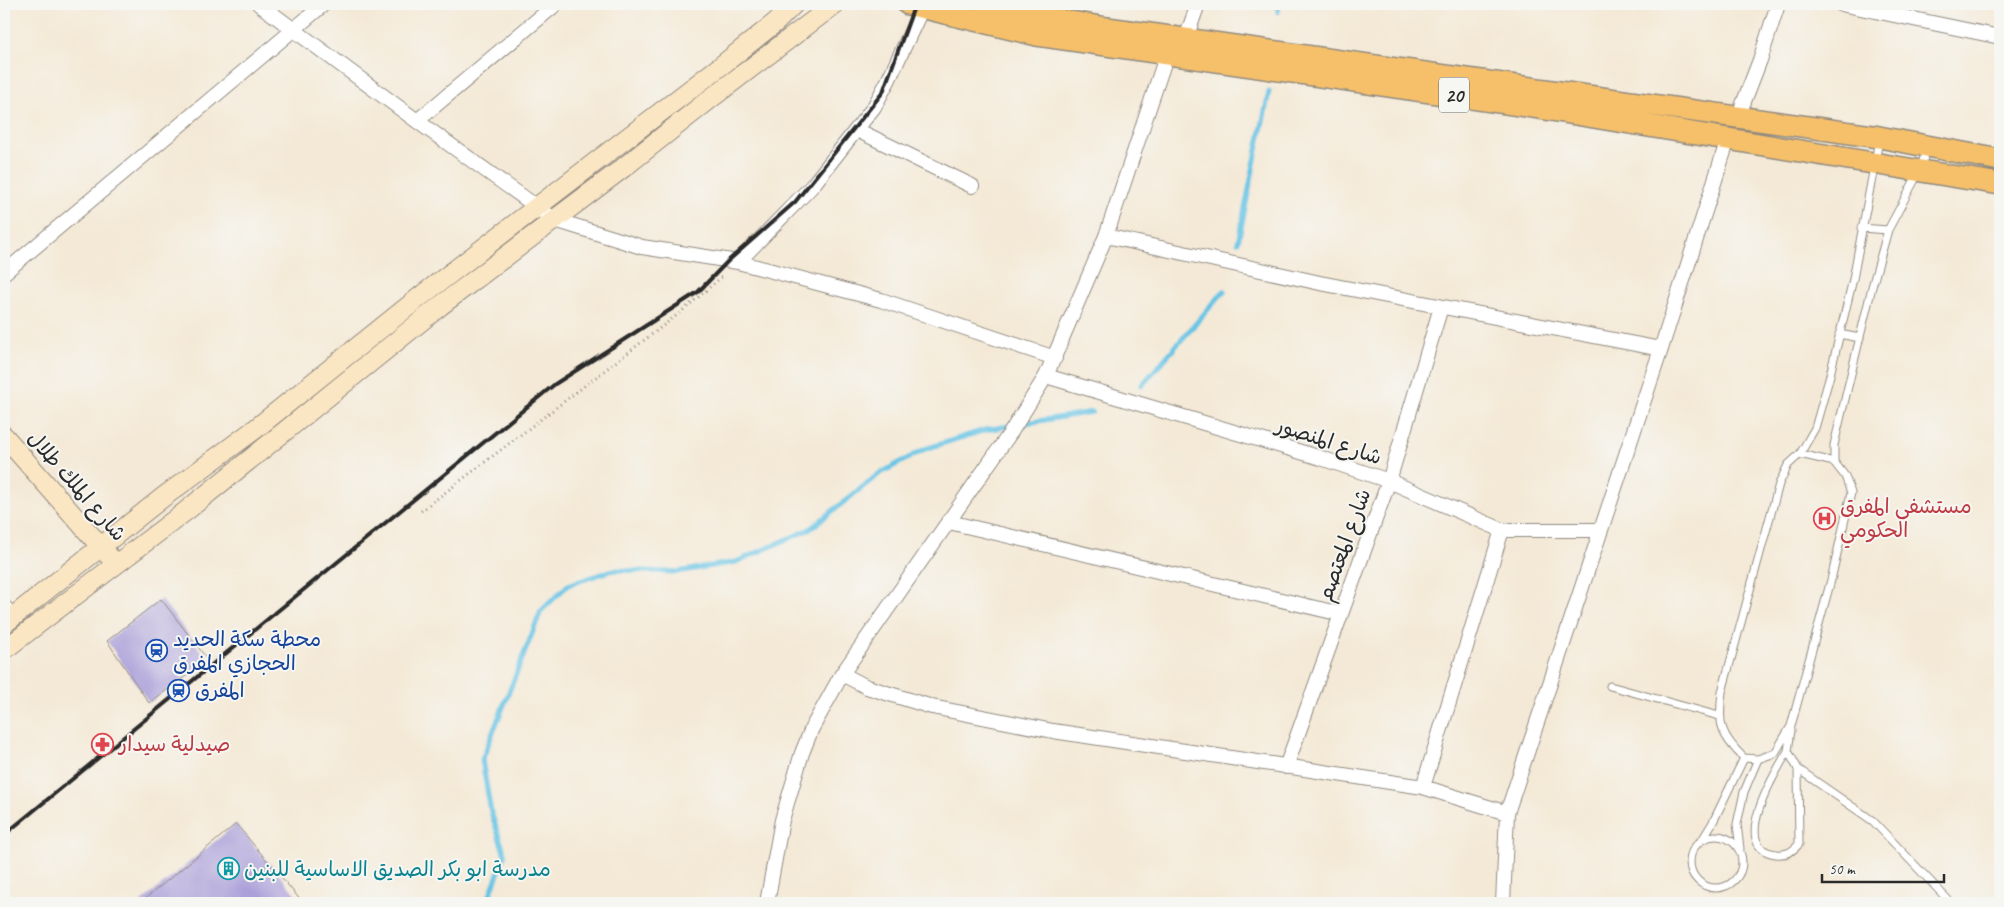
<svg xmlns="http://www.w3.org/2000/svg" width="2004" height="907" viewBox="0 0 2004 907" font-family="Caveat,'Playpen Sans Arabic',sans-serif">
  <style>
    .lines { fill: none; stroke-linecap: round; stroke-linejoin: round }
    .stream { stroke: #67c4e5; stroke-width: 5 }
    .building { fill: #aca0d9 }
    .lane-casing { stroke: #908a80; stroke-width: 9 }
    .street-casing { stroke: #908a80; stroke-width: 16 }
    .secondary-casing { stroke: #908a80; stroke-width: 21 }
    .primary-casing { stroke: #908a80; stroke-width: 24 }
    .path { stroke: #908a80; stroke-width: 3; stroke-dasharray: 1 4; stroke-linecap: butt }
    .lane { stroke: #fff; stroke-width: 7 }
    .street { stroke: #fff; stroke-width: 14 }
    .secondary { stroke: #fbe6c4; stroke-width: 19 }
    .primary { stroke: #f6c06b; stroke-width: 21 }
    .rail { stroke: #2b2b2b; stroke-width: 4 }
    .labels { text-anchor: middle; stroke-width: 4; stroke-linejoin: round; paint-order: stroke }
    .shield { fill: #f6f6f2; stroke: #686867; stroke-width: 1 }
    .shield-label { font-size: 20px; font-weight: bold; fill: #2b2b2b }
    .street-label { font-size: 21px; fill: #2b2b2b; stroke: #f6f6f2 }
    .health-label { font-size: 21px; fill: #be3a42; stroke: #f6f6f2; text-anchor: start }
    .transit-label { font-size: 21px; fill: #164399; stroke: #f6f6f2; text-anchor: start }
    .culture-label { font-size: 21px; fill: #0d838f; stroke: #f6f6f2; text-anchor: start }
  </style>
  <rect width="100%" height="100%" fill="#f6f6f2"/>
  <filter id="ink" filterUnits="userSpaceOnUse"><feTurbulence type="fractalNoise" baseFrequency=".02" numOctaves="2"/><feDisplacementMap in="SourceGraphic" scale="10" xChannelSelector="R" yChannelSelector="G"/><feConvolveMatrix kernelMatrix="1 2 1 2 8 2 1 2 1" color-interpolation-filters="sRGB"/></filter>
  <filter id="wash" filterUnits="userSpaceOnUse"><feTurbulence type="fractalNoise" baseFrequency=".0096" numOctaves="4" result="noise"/><feDisplacementMap in="SourceGraphic" scale="20" xChannelSelector="R" yChannelSelector="G"/><feGaussianBlur stdDeviation="1.12" result="paint"/><feColorMatrix in="noise" values="0 0 0 0 0 0 0 0 0 0 0 0 0 0 0 0 0 1.4 0 .05"/><feComposite in="paint" operator="in"/></filter>
  <g filter="url(#wash)">
    <rect width="100%" height="100%" fill="#f4e9d6"/>
    <g class="lines">
      <path class="stream" d="M1278,12L1279,4
        M1238,242L1269,92
        M1142,385L1224,291
        M487,903L505,855L491,812L482,760L541,611L568,585L613,570L677,572L736,562L810,529L879,474L925,449L985,430L1092,412"/>
    </g>
    <g id="blocks">
      <path class="building" d="M161,599L208,660L149,703L107,641Z
        M236,824L303,903H140Z"/>
    </g>
  </g>
  <g filter="url(#ink)">
    <use href="#blocks" fill-opacity="0" stroke="#908a80" stroke-width="1"/>
    <g class="lines">
      <defs>
        <path id="lane" d="M1861,228L1888,230
          M1839,334L1860,338
          M1800,454L1834,462L1845,476L1851,493L1831,580L1791,726L1775,753L1758,759L1744,758C1720,735 1718,724 1722,692L1779,484L1788,465Z
          M1800,454L1815,428L1829,379L1853,279L1879,140
          M1834,462V445L1839,424L1872,287L1888,230L1920,170L1927,148
          M1610,686L1719,716
          M1791,730L1788,751L1798,769L1873,821L1951,903
          M1788,751C1776,771 1728,849 1776,854C1787,855 1792,852 1799,844L1798,769
          M1690 862a26 26 0 1 1 52 0a26 26 0 1 1-52 0Z
          M1702,840L1713,822L1744,758
          M1740,849L1737,824L1744,792L1758,759"/>
        <path id="street" d="M259,4L417,121L555,220L642,247L738,262L881,300L1055,358
          M1841,4L2000,37
          M1186,38L1198,4
          M1738,117L1760,60L1778,4
          M417,121L556,4
          M857,130L972,186
          M1106,236L1320,283L1661,349
          M738,262L812,186L874,107L888,81L924,4
          M4,273L324,4
          M1046,376L1321,458L1389,481L1502,530H1599
          M949,522L1341,614
          M4,607L14,616
          M842,674L867,687L932,707L1053,731L1423,787L1507,813
          M1286,767L1389,481L1441,307
          M1423,787L1502,530
          M767,903L782,820L802,753L812,728L842,674L1011,432L1046,376L1106,236L1167,54
          M1503,903L1507,813L1661,349L1728,139"/>
        <path id="secondary" d="M4,436L108,555
          M4,624L162,498L254,430L421,296L722,65L776,22L794,4
          M4,650L186,511L440,306L623,168L710,99L835,4"/>
        <path id="primary" d="M908,4L1037,35L1540,108L2000,184
          M983,4L1035,16L1107,28L1879,137L2000,160"/>
      </defs>
      <use href="#lane" class="lane-casing"/>
      <use href="#street" class="street-casing"/>
      <use href="#secondary" class="secondary-casing"/>
      <use href="#primary" class="primary-casing"/>
      <path class="path" d="M421,511L681,312L724,275"/>
      <use href="#lane" class="lane"/>
      <use href="#street" class="street"/>
      <use href="#secondary" class="secondary"/>
      <use href="#primary" class="primary"/>
      <path class="rail" d="M4,835L555,384L698,292L728,261L795,202L883,92L915,4"/>
    </g>
  </g>
  <defs>
    <symbol id="hospital-ring" viewBox="-11 -11 22 22"><circle r="9.5" fill="#f6f6f2" stroke="#e0444e" stroke-width="1.5"/><path d="M-5-5h3v3.5h4V-5h3V5h-3V1.5h-4V5h-3Z" fill="#e0444e"/></symbol>
    <symbol id="station-ring" viewBox="-11 -11 22 22"><circle r="9.5" fill="#f6f6f2" stroke="#1a4fb4" stroke-width="1.5"/><path d="M-3-6H3Q5-6 5-4V2Q5 4 3 4L4.5 6H3L1.5 4h-3L-3 6H-4.5L-3 4Q-5 4-5 2V-4Q-5-6-3-6ZM-3.5-4v3h7v-3ZM-3.5 1v1.5H-2V1ZM2 1v1.5H3.5V1Z" fill="#1a4fb4"/></symbol>
    <symbol id="pharmacy-ring" viewBox="-11 -11 22 22"><circle r="9.5" fill="#f6f6f2" stroke="#e0444e" stroke-width="1.5"/><path d="M-2-6h4v4h4v4h-4v4h-4v-4h-4v-4h4Z" fill="#e0444e"/></symbol>
    <symbol id="building-ring" viewBox="-11 -11 22 22"><circle r="9.5" fill="#f6f6f2" stroke="#0f9aa8" stroke-width="1.5"/><path d="M-4-6H4V6H1V3H-1V6H-4ZM-2.5-4.3h1.7v1.8h-1.7ZM.8-4.3h1.7v1.8H.8ZM-2.5-1h1.7V.8h-1.7ZM.8-1h1.7V.8H.8Z" fill="#0f9aa8"/></symbol>
  </defs>
  <g fill-rule="evenodd">
    <use href="#hospital-ring" x="1812" y="506" width="25" height="25"/>
    <use href="#station-ring" x="144" y="638" width="25" height="25"/>
    <use href="#station-ring" x="166" y="678" width="25" height="25"/>
    <use href="#pharmacy-ring" x="90" y="732" width="25" height="25"/>
    <use href="#building-ring" x="216" y="856" width="25" height="25"/>
  </g>
  <g class="labels">
    <rect class="shield" x="1439" y="77.5" width="30" height="35" rx="4"/>
    <g class="shield-label">
      <text x="1454" y="102">20</text>
    </g>
    <g class="street-label">
      <text transform="translate(1329 441) rotate(18)" y="7">شارع المنصور</text>
      <text transform="translate(77 486) rotate(49)" y="7">شارع الملك طلال</text>
      <text transform="translate(1344 545) rotate(-70)" y="7">شارع المعتصم</text>
    </g>
    <g class="health-label">
      <text x="1840" y="513">مستشفى المفرق<tspan x="1840" dy="24">الحكومي</tspan></text>
      <text x="119" y="751">صيدلية سيدار</text>
    </g>
    <g class="transit-label">
      <text x="173" y="646">محطة سكة الحديد<tspan x="173" dy="24">الحجازي المفرق</tspan></text>
      <text x="195" y="697">المفرق</text>
    </g>
    <g class="culture-label">
      <text x="244" y="876">مدرسة ابو بكر الصديق الاساسية للبنين</text>
    </g>
  </g>
  <rect width="2004" height="907" fill="none" stroke="#f6f6f2" stroke-width="20"/>
  <path d="M1822 874v8h122v-8" fill="none" stroke="#2b2b2b" stroke-width="2.5"/>
  <text x="1829" y="874" font-size="15" fill="#2b2b2b" stroke="#f6f6f2" stroke-width="4" paint-order="stroke">50 m</text>
</svg>
